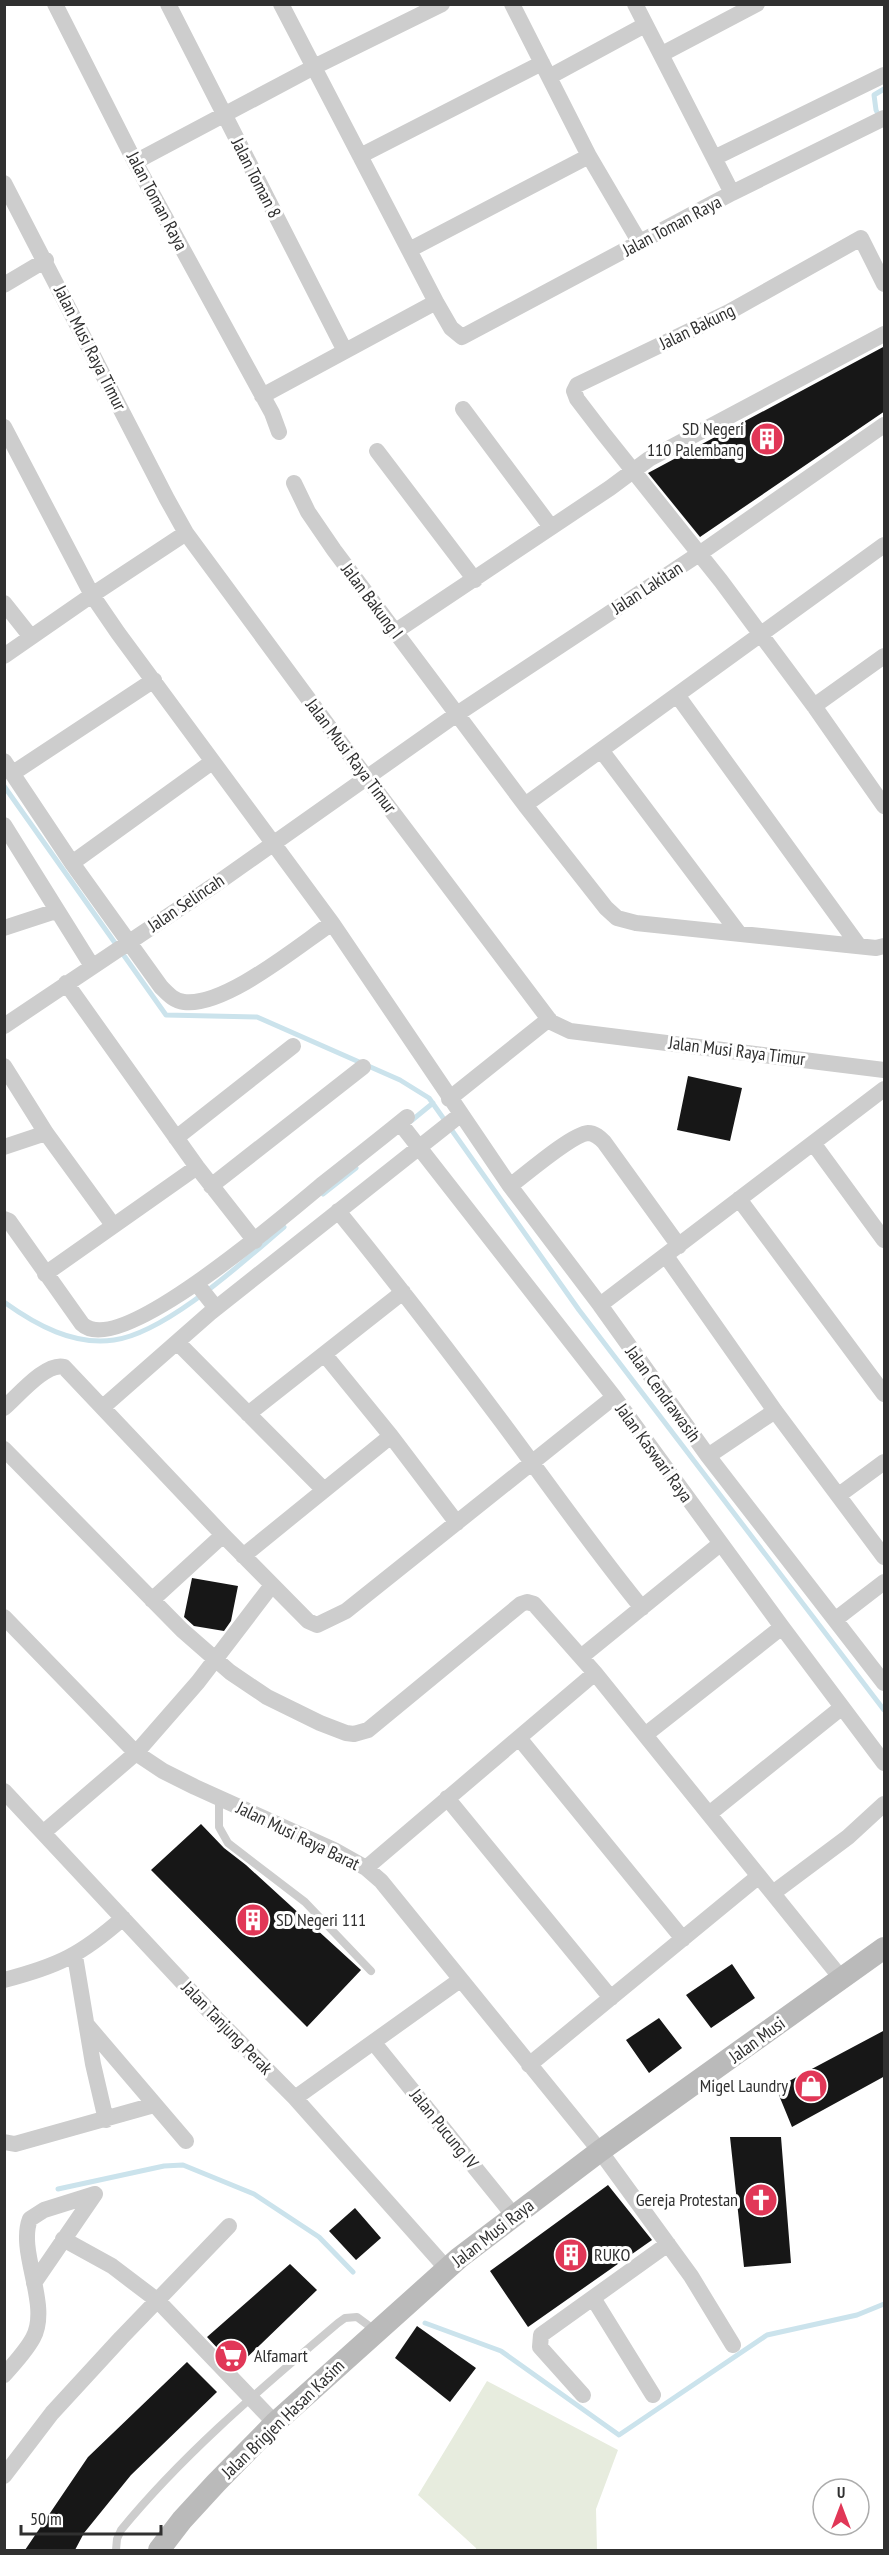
<svg xmlns="http://www.w3.org/2000/svg" width="889" height="2555" viewBox="0 0 889 2555" font-family="'PT Sans Narrow',sans-serif">
  <style>
    .green { fill: #e7ecde }
    .lines { fill: none; stroke-linecap: round; stroke-linejoin: round }
    .stream { stroke: #cbe3ec; stroke-width: 5 }
    .building { fill: #171717 }
    .lane { stroke: #cdcdcd; stroke-width: 8 }
    .street { stroke: #cdcdcd; stroke-width: 16 }
    .secondary { stroke: #bababa; stroke-width: 22 }
    .labels { text-anchor: middle; stroke-width: 6; stroke-linejoin: round; paint-order: stroke }
    .street-label { font-size: 18px; fill: #303030; stroke: #fff }
    .poi-label { font-size: 18px; fill: #303030; stroke: #fff; text-anchor: end }
  </style>
  <rect width="100%" height="100%" fill="#fff"/>
  <path class="green" d="M487,2381L618,2450L596,2509L597,2550H476V2548L418,2495Z"/>
  <g class="lines">
    <path class="stream" d="M879,116L876,110L874,95L884,89
      M4,786L166,1015L257,1017L400,1080L429,1098L579,1310L884,1710
      M411,1121L433,1103
      M323,1194L356,1168
      M4,1302C36,1325 74,1346 114,1340C166,1333 244,1261 284,1227
      M58,2189L164,2166L183,2165L254,2194L319,2237L353,2272
      M425,2323L501,2351L619,2435L767,2335L857,2315L884,2304"/>
  </g>
  <path class="building" d="M885,346V411L700,537L648,473Z
    M688,1076L742,1088L730,1141L677,1130Z
    M192,1578L238,1586L231,1621L224,1631L194,1626L184,1617Z
    M201,1824L224,1848L246,1865L361,1970L307,2027L151,1870Z
    M732,1964L755,1998L711,2028L686,1995Z
    M659,2018L682,2048L649,2073L626,2040Z
    M885,2030V2076L792,2127L776,2088Z
    M730,2137H781L791,2263L744,2267Z
    M608,2185L652,2240L528,2327L490,2271Z
    M355,2208L381,2238L356,2260L329,2231Z
    M290,2264L317,2290L236,2368L207,2337Z
    M417,2326L476,2368L450,2402L395,2358Z
    M187,2362L217,2392L131,2475L84,2533L75,2550H25L88,2457Z"/>
  <g class="lines">
    <path class="lane" d="M219,1798V1827L228,1843L305,1902L371,1971
      M116,2550L117,2539L121,2530C185,2452 263,2387 338,2323L345,2318L357,2317L376,2331"/>
    <path class="street" d="M55,4L135,162L272,413L279,432
      M168,4L345,351
      M281,4L436,302L451,328L462,337L732,193L884,118
      M512,4L589,156L640,243
      M635,4L732,193
      M662,54L757,4
      M549,77L645,25
      M360,156L542,63
      M714,158L884,75
      M135,162L314,67L442,4
      M4,183L167,499L186,533L366,777L551,1022L570,1031L884,1070
      M409,250L589,156
      M884,284L861,238L729,312L577,385L574,391L577,399L603,433L721,581L814,706L884,806
      M4,285L46,260
      M262,396L436,302
      M463,409L551,527
      M4,427L92,595L118,633L332,923L510,1186L600,1305L708,1456L884,1683
      M377,451L475,580
      M294,483L308,512L334,550L525,805L606,908L617,918L636,923L876,948L884,946
      M4,603L31,637
      M396,631L610,488L649,459L884,334
      M4,656L92,595L186,533
      M677,695L859,946
      M814,706L884,656
      M601,750L738,932
      M4,761L72,863L161,987C168,994 174,1001 184,1002C225,1007 298,946 332,923
      M13,773L154,680
      M525,805L884,545
      M4,825L92,966
      M72,863L212,762
      M4,928L56,911
      M66,983L197,1167L255,1241
      M4,1026L216,884L457,714L699,554L884,425
      M4,1066L46,1133L113,1225
      M449,1099L549,1019
      M400,1123L614,1397L782,1627L884,1763
      M176,1138L293,1046
      M813,1143L884,1240
      M4,1147L46,1133
      M211,1186L363,1067
      M510,1186C525,1175 572,1134 588,1133C595,1133 600,1138 604,1142L679,1246
      M739,1199L884,1394
      M338,1211C394,1280 449,1351 502,1422C549,1485 593,1548 642,1608
      M4,1219L9,1221L82,1324C120,1360 292,1209 324,1183C352,1161 380,1139 407,1117
      M666,1256L775,1411L884,1557
      M45,1274L197,1167
      M197,1284L216,1308
      M600,1305L884,1089
      M177,1342L324,1490
      M325,1355L391,1436L457,1523
      M103,1407L210,1313L460,1115
      M4,1408C18,1396 46,1362 64,1367L223,1535L308,1621L317,1625L346,1611L614,1397
      M248,1414L403,1292
      M4,1449L182,1630L230,1672L267,1697L320,1723L346,1733L354,1734L368,1730L521,1604L527,1602L534,1604L595,1673L841,1978
      M708,1456L775,1411
      M839,1495L884,1462
      M243,1556L391,1436
      M152,1600L223,1535
      M4,1617L136,1753L163,1771L195,1787L334,1850L366,1868L381,1881L600,2151L691,2276L733,2345
      M836,1619L884,1582
      M581,1657L720,1544
      M645,1735L782,1627
      M519,1738L683,1939
      M4,1791L212,2014L295,2098L447,2269
      M447,1798L611,1998
      M709,1814L841,1708
      M44,1832L136,1753L198,1682L272,1585
      M366,1868L595,1673
      M773,1893L848,1837L884,1804
      M75,1956L93,2064L106,2120
      M4,1980C58,1966 81,1955 123,1918
      M87,2025L186,2141
      M374,2043L514,2216
      M529,2065L759,1876
      M295,2098L460,1980
      M4,2142L15,2144L154,2105
      M63,2239L112,2266L158,2301L275,2423
      M34,2283L95,2194
      M593,2298L653,2395
      M4,2375C14,2364 26,2351 33,2338C51,2305 17,2252 30,2219L44,2210L95,2194
      M583,2395L540,2347L541,2335L668,2244
      M4,2476L52,2413L121,2338L229,2226"/>
    <path class="secondary" d="M159,2550L182,2520L216,2483L275,2423L459,2258L600,2151L884,1948"/>
  </g>
  <defs>
    <symbol id="building-disc" viewBox="-11 -11 22 22"><circle r="9.5" fill="#e13757" stroke="#fff"/><path d="M-4-6H4V6H1V3H-1V6H-4ZM-2.5-4.3h1.7v1.8h-1.7ZM.8-4.3h1.7v1.8H.8ZM-2.5-1h1.7V.8h-1.7ZM.8-1h1.7V.8H.8Z" fill="#fff"/></symbol>
    <symbol id="shop-disc" viewBox="-11 -11 22 22"><circle r="9.5" fill="#e13757" stroke="#fff"/><path d="M-5-2.5h2.3a2.7 3.5 0 0 1 5.4 0H5L5.5 6h-11ZM-1.5-2.5h3a1.5 2.3 0 0 0-3 0Z" fill="#fff"/></symbol>
    <symbol id="church-disc" viewBox="-11 -11 22 22"><circle r="9.5" fill="#e13757" stroke="#fff"/><path d="M-1.2-6h2.4v3.5h3.3v2.4h-3.3V6h-2.4V-.1h-3.3v-2.4h3.3Z" fill="#fff"/></symbol>
    <symbol id="supermarket-disc" viewBox="-11 -11 22 22"><circle r="9.5" fill="#e13757" stroke="#fff"/><path d="M-6-5.5h2.5l.6 2H6L4.5 2H-2.5L-4.4-4H-6ZM-1.5 3.2a1.3 1.3 0 1 0 .1 0ZM3 3.2a1.3 1.3 0 1 0 .1 0Z" fill="#fff"/></symbol>
  </defs>
  <g fill-rule="evenodd">
    <use href="#building-disc" x="748" y="420" width="38" height="38"/>
    <use href="#building-disc" x="234" y="1901" width="38" height="38"/>
    <use href="#shop-disc" x="792" y="2067" width="38" height="38"/>
    <use href="#church-disc" x="742" y="2181" width="38" height="38"/>
    <use href="#building-disc" x="552" y="2236" width="38" height="38"/>
    <use href="#supermarket-disc" x="212" y="2337" width="38" height="38"/>
  </g>
  <g class="labels">
    <g class="street-label">
      <text transform="translate(256 178) rotate(63)" y="6">Jalan Toman 8</text>
      <text transform="translate(157 201) rotate(62)" y="6">Jalan Toman Raya</text>
      <text transform="translate(672 226) rotate(-28)" y="6">Jalan Toman Raya</text>
      <text transform="translate(697 327) rotate(-26)" y="6">Jalan Bakung</text>
      <text transform="translate(90 348) rotate(63)" y="6">Jalan Musi Raya Timur</text>
      <text transform="translate(647 588) rotate(-33)" y="6">Jalan Lakitan</text>
      <text transform="translate(372 601) rotate(53)" y="6">Jalan Bakung I</text>
      <text transform="translate(351 756) rotate(53)" y="6">Jalan Musi Raya Timur</text>
      <text transform="translate(186 903) rotate(-34)" y="6">Jalan Selincah</text>
      <text transform="translate(737 1051) rotate(7)" y="6">Jalan Musi Raya Timur</text>
      <text transform="translate(663 1394) rotate(54)" y="6">Jalan Cendrawasih</text>
      <text transform="translate(654 1453) rotate(54)" y="6">Jalan Kaswari Raya</text>
      <text transform="translate(298 1836) rotate(26)" y="6">Jalan Musi Raya Barat</text>
      <text transform="translate(227 2028) rotate(46)" y="6">Jalan Tanjung Perak</text>
      <text transform="translate(757 2040) rotate(-36)" y="6">Jalan Musi</text>
      <text transform="translate(444 2129) rotate(51)" y="6">Jalan Pucung IV</text>
      <text transform="translate(493 2233) rotate(-38)" y="6">Jalan Musi Raya</text>
      <text transform="translate(283 2419) rotate(-44)" y="6">Jalan Brigjen Hasan Kasim</text>
    </g>
    <g class="poi-label">
      <text x="744" y="435">SD Negeri<tspan x="744" dy="21">110 Palembang</tspan></text>
      <text x="276" y="1926" text-anchor="start">SD Negeri 111</text>
      <text x="788" y="2092">Migel Laundry</text>
      <text x="738" y="2206">Gereja Protestan</text>
      <text x="594" y="2261" text-anchor="start">RUKO</text>
      <text x="254" y="2362" text-anchor="start">Alfamart</text>
    </g>
  </g>
  <rect width="889" height="2555" fill="none" stroke="#303030" stroke-width="12"/>
  <g transform="translate(841 2507)"><circle r="28" fill="#ffffff" stroke="#acacac" stroke-width="1.5"/>
  <path d="M0-4.5L10 22L0 15L-10 22Z" fill="#e13757"/>
  <text y="-9" font-size="16" font-weight="bold" text-anchor="middle" fill="#303030">U</text>
  </g>
  <path d="M21 2525v9h140v-9" fill="none" stroke="#303030" stroke-width="3"/>
  <text x="30" y="2525" font-size="18" fill="#303030" stroke="#ffffff" stroke-width="4.5" paint-order="stroke">50 m</text>
</svg>
